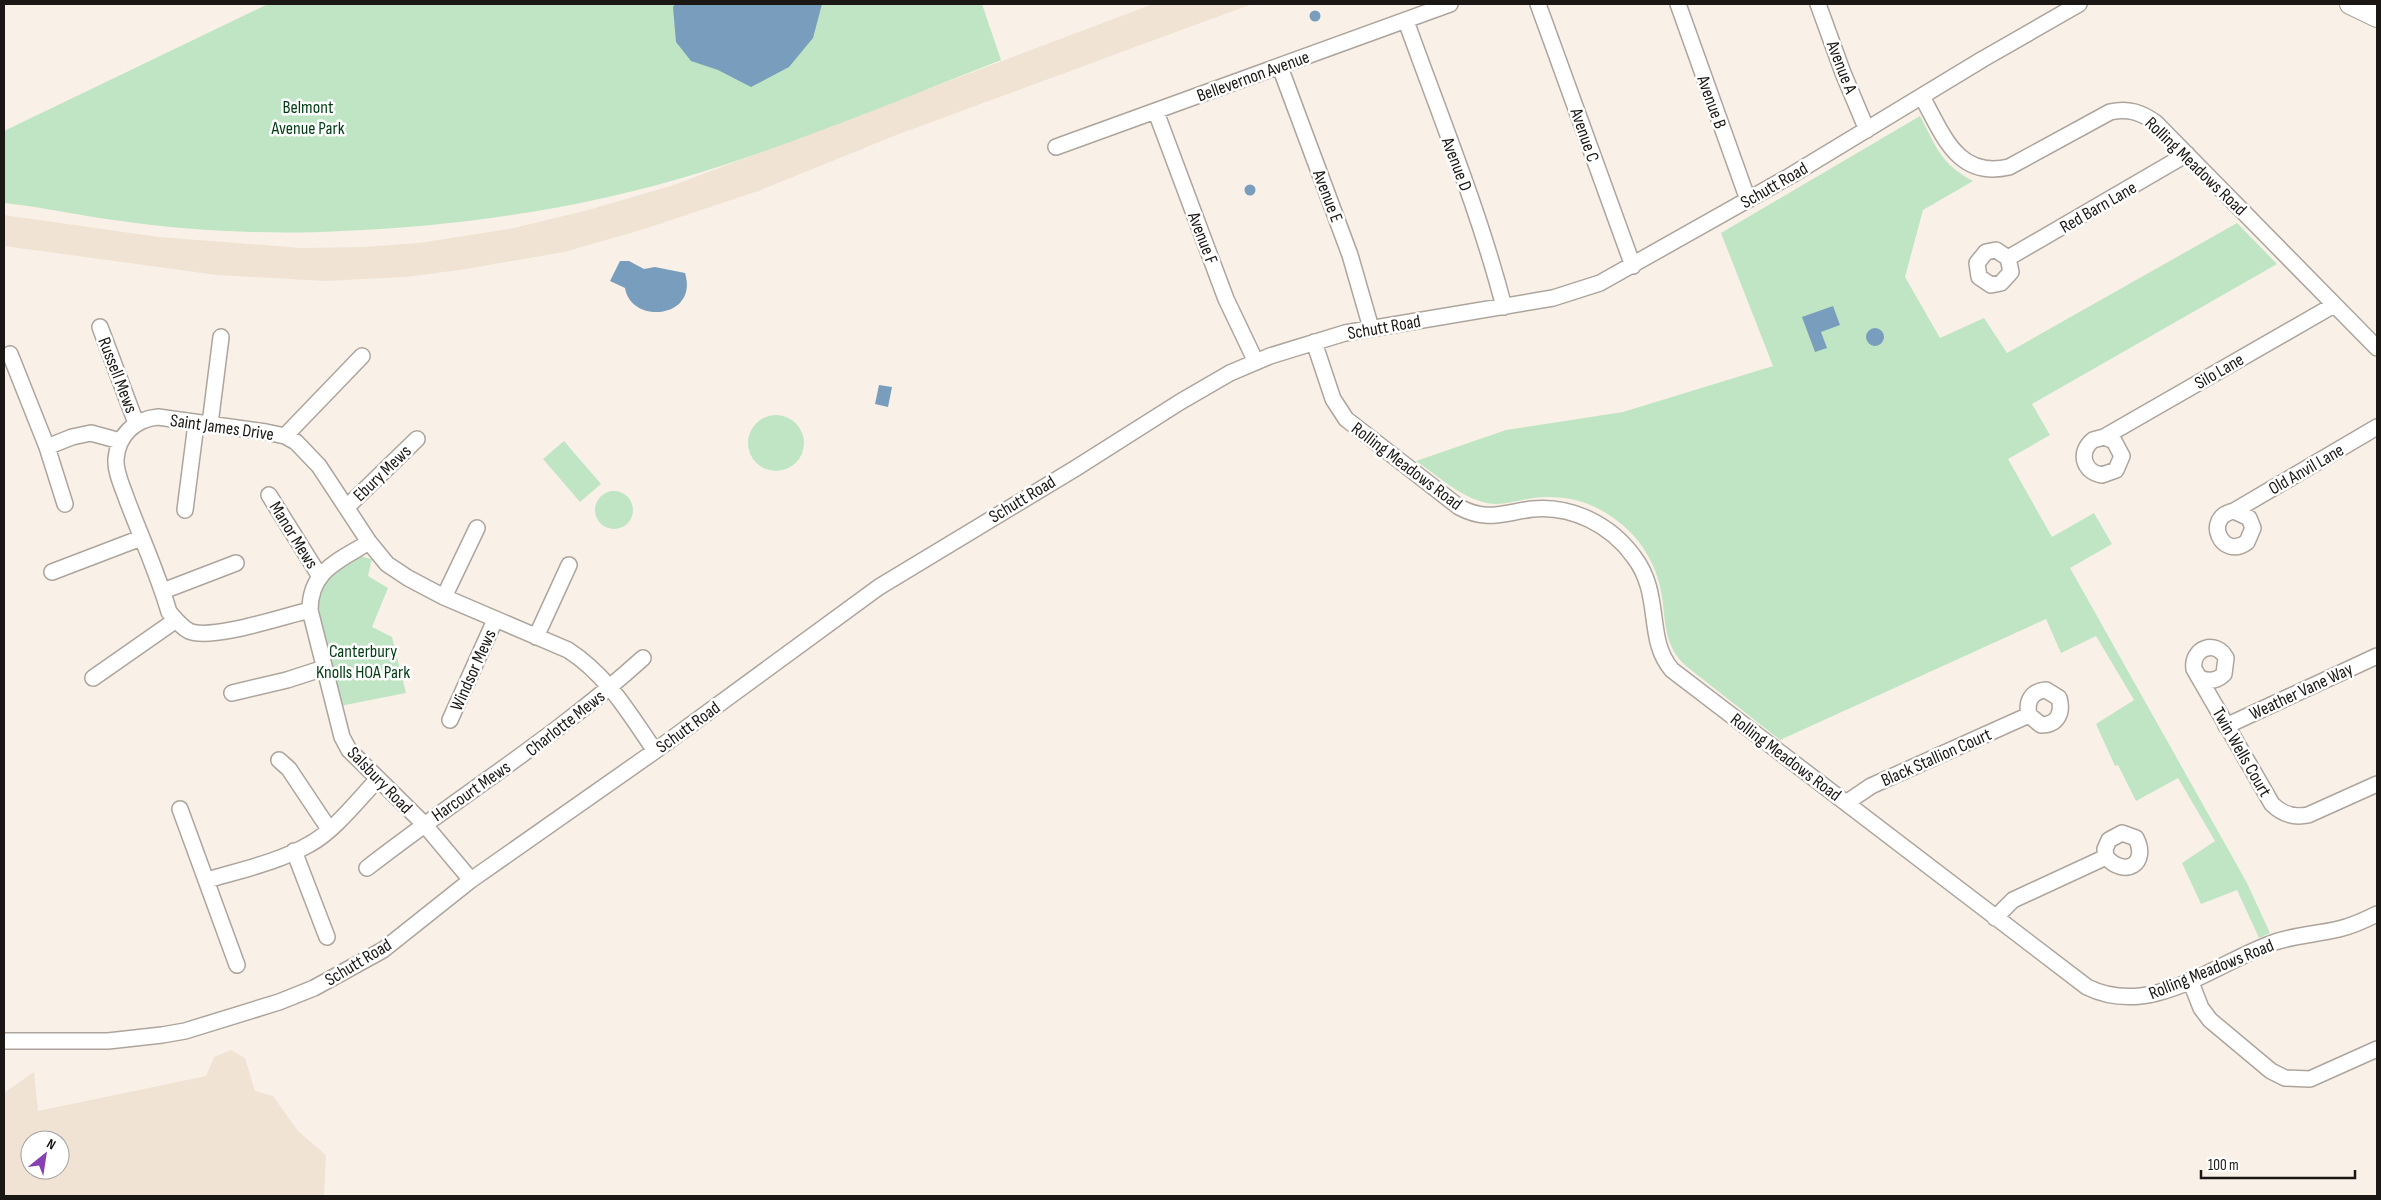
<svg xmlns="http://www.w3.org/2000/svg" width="2381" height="1200" viewBox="0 0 2381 1200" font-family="'Sofia Sans Condensed',sans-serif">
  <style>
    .built { fill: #f0e3d4; fill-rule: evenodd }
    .green { fill: #c0e5c4 }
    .water { fill: #799dbc }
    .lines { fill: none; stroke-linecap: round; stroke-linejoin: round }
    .minor-casing { stroke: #ada59d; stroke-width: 18 }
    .major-casing { stroke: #ada59d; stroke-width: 22 }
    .minor { stroke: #fff; stroke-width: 15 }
    .major { stroke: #fff; stroke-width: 20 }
    .labels { text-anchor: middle; stroke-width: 5; stroke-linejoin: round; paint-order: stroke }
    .street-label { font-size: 18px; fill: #1a1714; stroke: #fff }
    .park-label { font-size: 18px; fill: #003d13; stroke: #fff }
  </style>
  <rect width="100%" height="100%" fill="#f9f1e7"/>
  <path class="built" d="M1153,4H1252L899,134L761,190L641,230L564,252L466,269L406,277L325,281L217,275L4,246V215L159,237L301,248L362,247L419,243L514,228L588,210L674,185Z
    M231,1050L245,1058L255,1091L273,1096L298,1131L326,1155L324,1196H4V1093L34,1072L38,1111L206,1076L214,1057ZM30,1140H60V1170H30Z"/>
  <path class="green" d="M268,4H982L1001,60C902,99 803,140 702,172C586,208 463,226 342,231C270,235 192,231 121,221C82,216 43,207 4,203V131Z
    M1920,116C1937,148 1940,163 1973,181L1923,210L1905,277L1940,338L1984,318L2007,353L2237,223L2277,264L2032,404L2050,435L2008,459L2052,537L2094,513L2112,544L2070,568L2247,883L2270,933L2259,938L2237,890L2201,904L2182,863L2215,841L2178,778L2136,801L2118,765L2115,766L2096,724L2134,700L2096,636L2061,653L2046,619L1780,740L1686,666C1664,646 1666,624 1662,597C1658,568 1643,541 1620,523C1594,501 1561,493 1528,499C1514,501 1501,506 1487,503C1461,498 1437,475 1416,461L1506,430L1623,412L1773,366L1721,233Z
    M748 443a28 28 0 1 1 56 0a28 28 0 1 1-56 0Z
    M564,441L601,484L580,502L543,459Z
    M595 510a19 19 0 1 1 38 0a19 19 0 1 1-38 0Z
    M359,556L372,559L368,576L388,588L372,627L392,637L406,693L340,706C334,681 311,610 319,589C325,572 345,564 359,556Z"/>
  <path class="water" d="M675,4H822L813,38L789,67L751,87L718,70L691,61L676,42L673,7Z
    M1309.5 16a5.5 5.5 0 1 1 11 0a5.5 5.5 0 1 1-11 0Z
    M1244.5 190a5.5 5.5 0 1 1 11 0a5.5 5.5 0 1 1-11 0Z
    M620,261H629L644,269L655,267L685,273C699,319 631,325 625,288L610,281Z
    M1833,306L1840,325L1821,332L1827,348L1815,352L1802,317Z
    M1866 337a9 9 0 1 1 18 0a9 9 0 1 1-18 0Z
    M879,385L892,387L888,407L875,404Z"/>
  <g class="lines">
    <defs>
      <path id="minor" d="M1538,4L1633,266
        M1678,4L1748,200
        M1818,4L1843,73L1867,130
        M1406,21C1440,116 1479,210 1504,307
        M1280,67L1350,255L1371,328
        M1922,97C1943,134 1957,179 2009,167L2110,112C2128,108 2141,112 2156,123L2377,348
        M1156,112L1226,299L1256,362
        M1056,147L1450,4
        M2008,258L1996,250L1986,252L1977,263L1979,277L1991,285L2001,283L2011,272L2008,258L2187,154
        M100,327L136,423
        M1314,342L1333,399L1346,419L1459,507C1487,522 1503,513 1532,509C1572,505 1611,525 1634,557C1663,595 1645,639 1672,670L2087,987C2152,1019 2215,963 2275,942C2296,935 2318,934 2339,929C2352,926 2365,920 2377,914
        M10,354L47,447L65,504
        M210,424L221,337
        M285,436L362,356
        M2104,437L2093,440C2078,452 2083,472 2102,475L2116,470L2122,456L2114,441L2104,437L2334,305
        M47,447L72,437L91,433L120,441
        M269,495L319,575
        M347,507L417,439
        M185,510L196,424
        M2234,511L2249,518L2253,528L2247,542C2222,561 2202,517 2234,511L2377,427
        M369,542C339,561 310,570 310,610L342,737L349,750L424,824L471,880
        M52,572L141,538
        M163,591L236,563
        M444,597L477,528
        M310,610C284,616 211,641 189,631C181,627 175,619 169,612C158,574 141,537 127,500C123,488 115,472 116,459C118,435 135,419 158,417L266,432L285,436L296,442L319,466L369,542L387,564L408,578L444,597L568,650C607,675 629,713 655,751
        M536,637L569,565
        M93,678L176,620
        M2200,678C2209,682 2217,681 2224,674L2226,658C2216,639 2191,648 2194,669L2272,804C2282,814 2293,818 2308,815L2377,784
        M232,693L287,680L324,668
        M450,720L495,620
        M2226,726L2377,656
        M279,760L289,769L329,829
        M1846,803L1871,786L2029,715L2041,725C2058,725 2063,712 2059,698L2046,690C2031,691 2026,702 2029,715
        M180,809L237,965
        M294,851L327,937
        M367,868C458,797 557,736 643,658
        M207,880C241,870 279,862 310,844C334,831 358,800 377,780
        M1995,918L2013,900L2106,857C2125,878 2149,864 2136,838L2122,833L2109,840L2105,849L2106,857
        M2190,980L2201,1008L2210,1020L2271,1071L2285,1078L2310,1079L2377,1049
        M4,1041H108L162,1035L185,1031L279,1002L314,988L383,950L471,880L655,751L879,587L1076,468L1180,402L1230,373L1270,356L1345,333L1553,298L1600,283L1790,176L1983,59L2079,4"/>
      <path id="major" d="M2350,4L2377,17"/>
    </defs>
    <use href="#minor" class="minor-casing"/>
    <use href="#major" class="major-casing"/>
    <use href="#minor" class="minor"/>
    <use href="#major" class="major"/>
  </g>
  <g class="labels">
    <g class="street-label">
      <text transform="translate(1842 67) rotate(69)" y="6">Avenue A</text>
      <text transform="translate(1253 76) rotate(-20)" y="6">Bellevernon Avenue</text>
      <text transform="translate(1712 102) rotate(70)" y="6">Avenue B</text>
      <text transform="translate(1585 135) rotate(71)" y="6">Avenue C</text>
      <text transform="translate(1457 164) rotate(69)" y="6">Avenue D</text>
      <text transform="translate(2196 166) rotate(44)" y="6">Rolling Meadows Road</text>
      <text transform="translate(1774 185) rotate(-30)" y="6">Schutt Road</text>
      <text transform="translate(1328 196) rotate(69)" y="6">Avenue E</text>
      <text transform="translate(2098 207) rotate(-30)" y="6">Red Barn Lane</text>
      <text transform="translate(1203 238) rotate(69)" y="6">Avenue F</text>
      <text transform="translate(1384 327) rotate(-10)" y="6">Schutt Road</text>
      <text transform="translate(2219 371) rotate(-30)" y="6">Silo Lane</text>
      <text transform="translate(118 375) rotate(69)" y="6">Russell Mews</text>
      <text transform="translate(222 427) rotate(8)" y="6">Saint James Drive</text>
      <text transform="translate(1407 466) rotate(37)" y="6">Rolling Meadows Road</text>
      <text transform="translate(2306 469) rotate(-30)" y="6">Old Anvil Lane</text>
      <text transform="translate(382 473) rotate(-44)" y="6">Ebury Mews</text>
      <text transform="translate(1022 499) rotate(-31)" y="6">Schutt Road</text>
      <text transform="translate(294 535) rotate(58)" y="6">Manor Mews</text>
      <text transform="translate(473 670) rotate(-66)" y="6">Windsor Mews</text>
      <text transform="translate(2301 691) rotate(-25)" y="6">Weather Vane Way</text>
      <text transform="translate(565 723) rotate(-38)" y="6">Charlotte Mews</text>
      <text transform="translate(688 727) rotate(-36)" y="6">Schutt Road</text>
      <text transform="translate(2242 752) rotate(60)" y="6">Twin Wells Court</text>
      <text transform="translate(1786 757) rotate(37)" y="6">Rolling Meadows Road</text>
      <text transform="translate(1936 757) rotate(-24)" y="6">Black Stallion Court</text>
      <text transform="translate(380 780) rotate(46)" y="6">Salsbury Road</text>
      <text transform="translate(471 791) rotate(-35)" y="6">Harcourt Mews</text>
      <text transform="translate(358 962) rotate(-31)" y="6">Schutt Road</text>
      <text transform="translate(2211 969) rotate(-22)" y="6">Rolling Meadows Road</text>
    </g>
    <g class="park-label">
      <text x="308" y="113">Belmont<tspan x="308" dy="21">Avenue Park</tspan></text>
      <text x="363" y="657">Canterbury<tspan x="363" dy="21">Knolls HOA Park</tspan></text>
    </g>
  </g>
  <rect width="2381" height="1200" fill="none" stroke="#1a1714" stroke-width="10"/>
  <g transform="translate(45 1155) rotate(30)"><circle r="24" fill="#ffffff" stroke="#a3a2a1"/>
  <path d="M0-4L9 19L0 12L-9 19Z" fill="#8640b4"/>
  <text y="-8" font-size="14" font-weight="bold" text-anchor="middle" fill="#1a1714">N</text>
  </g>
  <path d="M2201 1170v8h154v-8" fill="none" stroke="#1a1714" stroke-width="2.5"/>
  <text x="2208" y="1170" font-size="15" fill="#1a1714" stroke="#ffffff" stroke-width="4" paint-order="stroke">100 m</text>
</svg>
